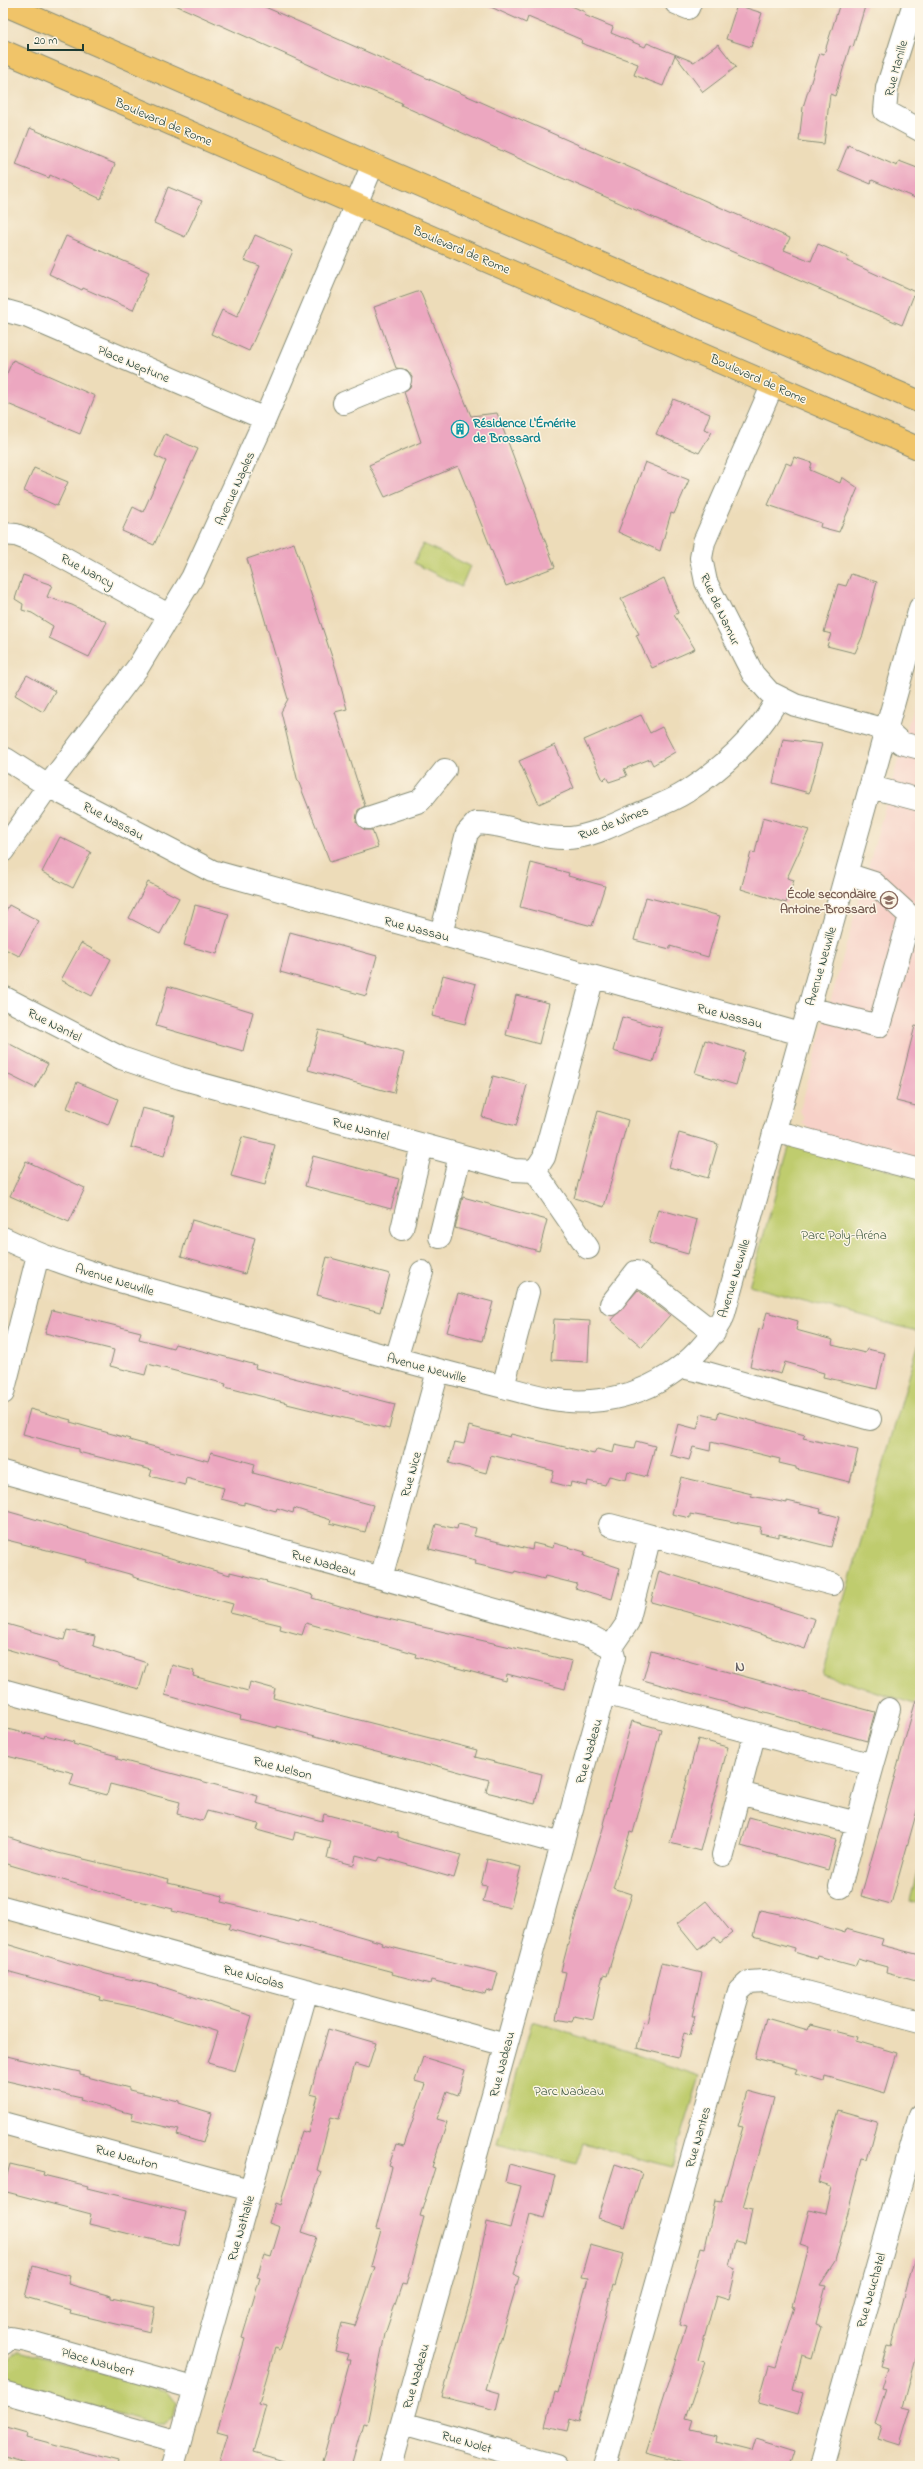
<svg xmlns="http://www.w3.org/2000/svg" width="923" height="2469" viewBox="0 0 923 2469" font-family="'Indie Flower',sans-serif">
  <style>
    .built { fill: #f7d1c8 }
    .green { fill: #bfcc6e; stroke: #6f8451 }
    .building { fill: #eca7c0 }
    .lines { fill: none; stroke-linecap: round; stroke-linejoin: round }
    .minor-casing { stroke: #868c76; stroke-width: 24 }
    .major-casing { stroke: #868c76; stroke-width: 24 }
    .minor { stroke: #fff; stroke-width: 22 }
    .major { stroke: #f0c469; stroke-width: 22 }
    .labels { text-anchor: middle; stroke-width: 3; stroke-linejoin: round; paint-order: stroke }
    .street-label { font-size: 13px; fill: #1f3d34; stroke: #fcf5e5 }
    .culture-label { font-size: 13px; font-weight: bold; fill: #0d838f; stroke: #fcf5e5; text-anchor: start }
    .education-label { font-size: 13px; font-weight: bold; fill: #785e54; stroke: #fcf5e5; text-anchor: end }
    .park-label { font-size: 13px; fill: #3f5a40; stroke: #fcf5e5 }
    .neighbourhood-label { font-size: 14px; font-weight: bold; fill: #676265; stroke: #fcf5e5 }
  </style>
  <rect width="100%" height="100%" fill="#fcf5e5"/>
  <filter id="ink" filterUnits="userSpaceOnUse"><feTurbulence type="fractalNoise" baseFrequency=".025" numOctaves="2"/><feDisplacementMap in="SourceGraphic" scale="8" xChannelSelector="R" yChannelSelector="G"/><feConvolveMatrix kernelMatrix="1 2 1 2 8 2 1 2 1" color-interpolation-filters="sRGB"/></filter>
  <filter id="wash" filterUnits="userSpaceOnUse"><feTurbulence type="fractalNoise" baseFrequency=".012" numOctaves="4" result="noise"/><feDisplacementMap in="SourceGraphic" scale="16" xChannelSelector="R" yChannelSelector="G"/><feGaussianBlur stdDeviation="0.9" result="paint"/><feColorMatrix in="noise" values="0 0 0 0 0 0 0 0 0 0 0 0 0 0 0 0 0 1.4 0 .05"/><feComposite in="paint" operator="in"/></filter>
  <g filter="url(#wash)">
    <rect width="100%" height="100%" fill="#eddcb9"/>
    <path class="built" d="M920,682V1163L816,1134L802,1123L804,1120L800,1110Z"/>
    <path class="green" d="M423,544L470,566L461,587L414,563Z
      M790,1143L920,1178V1332L749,1286Z
      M920,1339V1706L822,1674Z
      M920,1859V1904L910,1901Z
      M532,2021L700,2076L672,2167L583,2143L577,2164L497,2144Z
      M19,2351L167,2391L176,2403L172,2419L165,2424H155L15,2385C0,2374 4,2359 19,2351Z"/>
    <g id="blocks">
      <path class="building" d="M171,3H256L790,238L784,250L811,261L818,244L848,257L847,261L915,292L902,325L555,175L401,105L402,103L334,76Z
        M482,3H565L585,12L584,15L613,27L611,33L645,47L647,43L694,62L718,44L736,67L703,92L675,55L663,86L634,75L638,64L581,43L582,40L528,17L526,23Z
        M840,3H866L853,47L850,46L835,96L830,94L824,144L799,141L803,107L820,53L824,54Z
        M737,5L762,13L751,47L726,39Z
        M30,128L115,164L101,199L50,175L49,178L16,165Z
        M848,145L897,166L899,161L920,169V200L872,180L871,184L838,170Z
        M168,187L202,201L185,237L154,223Z
        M255,235L293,251L249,351L211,334L222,310L237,317L260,266L244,260Z
        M66,236L149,272L133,310L83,288L82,290L49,274Z
        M420,291L471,416L497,413L555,567L506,586L458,466L385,497L369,465L421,442L404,392L410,387L412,376L407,370L396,368L374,307Z
        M13,360L95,396L80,434L3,402V382Z
        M673,399L710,414L704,429L712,432L699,453L656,434Z
        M165,434L198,449L154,545L122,531L133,507L143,512L166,461L155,456Z
        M794,457L812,463L810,470L840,483L842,477L858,488L839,532L820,527L821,523L768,505L786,463L791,465Z
        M645,462L689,480L674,514L671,513L660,551L618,532Z
        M34,468L68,482L57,506L24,491Z
        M294,543L336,669L347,709L335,712L365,806L358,810L356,822L365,830H372L378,847L330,862L297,778L281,712L288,699L247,559Z
        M851,574L877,582L863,635L855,653L827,646L831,634L824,632L838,584L846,586Z
        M23,575L52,585L47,597L72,605L107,622L89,657L49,638L53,626L32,613L22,610L23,604L15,599Z
        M664,578L678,613L674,615L695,649L652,668L636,635L639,634L621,599Z
        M27,675L55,691L43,712L15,695Z
        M641,715L650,733L662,727L675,752L653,765L650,759L624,769L627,776L609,782L606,777L603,780L584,740Z
        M783,739L822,744L809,793L773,783Z
        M555,745L574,788L539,804L519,761Z
        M763,817L809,830L787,878L794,880L786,903L741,889L751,852L755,853Z
        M60,837L91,852L73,888L42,872Z
        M531,863L569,873L568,876L605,886L592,926L520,907Z
        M148,882L179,898L160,934L129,918Z
        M646,897L720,916L708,957L670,946V949L634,940Z
        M9,905L39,921L19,956L3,948V916Z
        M195,905L229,914L217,954L184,945Z
        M290,932L377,956L366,996L280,972Z
        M81,943L111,959L92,996L61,980Z
        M443,975L476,984L465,1024L432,1016Z
        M168,986L253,1012L243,1051L156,1026Z
        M516,995L549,1003L539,1044L506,1035Z
        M622,1017L662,1028L653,1062L613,1051Z
        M915,1026L920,1027V1107L896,1101Z
        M319,1030L404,1053L394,1093L308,1070Z
        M705,1040L745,1052L736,1085L695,1073Z
        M8,1043L48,1064L35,1088L3,1072V1052Z
        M493,1076L527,1085L516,1126L482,1117Z
        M77,1082L118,1099L108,1125L67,1108Z
        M142,1108L175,1116L164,1156L131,1147Z
        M598,1111L628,1120L604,1207L574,1198Z
        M679,1133L718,1144L708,1178L669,1167Z
        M242,1137L275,1145L265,1185L231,1176Z
        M313,1156L399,1179L391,1209L305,1186Z
        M26,1161L85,1188L69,1222L10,1196Z
        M463,1197L547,1220L539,1251L455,1228Z
        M658,1209L697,1220L688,1254L649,1243Z
        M192,1220L255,1238L245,1274L181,1256Z
        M327,1257L390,1274L380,1312L317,1295Z
        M638,1290L670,1315L642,1347L611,1320Z
        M458,1293L493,1302L482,1341L447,1332Z
        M52,1310L141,1332L139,1339L173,1348L175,1344L218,1355L256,1365L255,1368L395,1404L389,1429L287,1404V1403L225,1387L226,1384L148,1364L145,1375L110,1366L114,1350L45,1333Z
        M767,1312L798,1321L796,1330L833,1340L832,1345L865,1353L867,1349L885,1353L877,1389L823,1377L824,1373L785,1362L781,1374L750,1366L759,1329L762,1330Z
        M554,1319L590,1321L588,1362L551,1360Z
        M30,1409L71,1420L70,1422L130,1439L129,1440L208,1461L211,1452L255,1464L253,1473L373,1505L365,1532L330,1523L331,1520L294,1508L293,1513L277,1508L276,1511L244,1502V1505L221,1499L224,1488L186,1478L185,1485L150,1476L152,1470L78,1452V1449L23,1434Z
        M719,1412L805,1435L803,1438L858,1450L850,1482L796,1469V1467L779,1463L780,1459L711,1442L710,1451L693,1447L689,1460L670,1455L678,1424L697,1429L701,1414L717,1418Z
        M469,1426L510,1437L511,1434L594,1454L597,1449L613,1453L615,1445L634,1449L636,1441L655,1446L647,1477L628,1472L626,1480L609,1476L605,1485L588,1481L587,1486L571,1482L570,1487L551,1482L554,1471L491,1455L486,1473L449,1463L455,1442L464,1444Z
        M681,1477L752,1494L751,1496L787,1503V1501L821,1509L820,1512L839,1517L831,1547L779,1534V1537L760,1533L761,1527L690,1514V1518L672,1514Z
        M3,1510L230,1575V1572L267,1581L266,1582L313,1595L312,1598L379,1617L572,1661L565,1689L507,1674L506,1681L416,1657L417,1654L306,1623L302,1635L280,1629L281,1625L230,1613L233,1604L133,1577V1575L86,1562L87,1560L3,1539Z
        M436,1524L457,1529L458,1524L476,1528L474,1536L532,1550L533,1543L553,1548L554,1543L585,1552L584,1556L620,1568L612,1599L575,1588L577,1584L545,1576L544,1579L515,1571L514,1573L475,1564L476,1560L429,1549Z
        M659,1571L815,1619L805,1649L723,1622L651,1602Z
        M3,1623L64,1640L67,1630L95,1636L93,1646L147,1663L139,1689L58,1667V1664L3,1648Z
        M651,1651L875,1712L867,1741L643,1680Z
        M172,1665L194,1671L193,1676L248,1691L250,1682L275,1689L273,1698L477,1750L475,1757L542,1774L535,1804L486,1792L489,1780L431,1764L430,1766L277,1726V1728L240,1719L241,1716L165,1695Z
        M916,1700H920V1800L891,1904L861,1896Z
        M632,1721L661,1729L633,1833L630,1832L613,1888L632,1894L607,1976L603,1975L593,2020L574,2016L572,2022L556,2019L566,1972L561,1971L573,1925L604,1825L603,1824Z
        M3,1728L44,1738L45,1735L74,1742L73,1744L117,1756V1759L258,1796L256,1803L322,1821L324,1814L398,1833V1837L411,1842L461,1855L454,1878L380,1857L378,1861L356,1855L354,1865L327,1858L331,1841L295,1832L293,1840L257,1830L259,1824L207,1811L203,1821L177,1814L180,1802L110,1784L107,1795L70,1785L74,1773L3,1755Z
        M698,1739L728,1747L700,1851L670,1843Z
        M749,1817L836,1840L828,1870L741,1846Z
        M3,1836L58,1853L169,1879L168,1883L223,1896L221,1902L299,1921L300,1919L383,1943L382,1945L498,1973L493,1992L487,1990L486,1994L431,1980L430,1984L392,1974L393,1972L229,1929L231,1924L172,1911L173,1909L122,1897L3,1863Z
        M487,1859L521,1867L510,1908L483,1901L487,1886L481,1885Z
        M706,1901L732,1933L720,1943L715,1937L698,1950L677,1924Z
        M760,1910L794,1917L845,1933L846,1929L883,1939L881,1945L920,1955V1982L886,1973L887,1967L858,1959L855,1966L818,1956L817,1959L794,1952L795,1948L753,1936Z
        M3,1943L106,1974L157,1985L252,2016L235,2071L208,2063L218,2032L144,2009L100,2000L101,1997L3,1970Z
        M661,1963L702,1973L692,2016H695L690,2035L684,2033L678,2058L637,2048L643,2022L647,2023Z
        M766,2018L808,2030L810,2025L857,2037L856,2041L897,2053L885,2093L825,2076L824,2081L796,2073L798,2069L755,2058Z
        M328,2029L376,2043L368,2068L355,2064L339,2119L331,2117L317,2170L321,2172L302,2232L317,2237L279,2350L275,2348L259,2404L266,2406L253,2452L287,2462L286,2466H218L228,2434L217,2431L245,2339L242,2338L260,2278L257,2277L264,2255L271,2257L280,2227L269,2223L275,2203L280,2205L302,2131L308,2133L318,2096L310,2094Z
        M3,2055L43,2065V2064L80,2072V2075L129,2088V2090L179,2101V2103L212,2113L203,2143L177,2135L179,2130L132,2119L133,2114L80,2100L81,2098L3,2080Z
        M423,2057L465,2070L458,2095L447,2091L437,2119L447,2122L432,2167L435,2168L420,2216L424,2217L406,2285L402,2284L385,2334L367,2424L363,2423L351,2466H321L350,2360H346L348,2354L335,2351L342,2323L355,2326L375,2267L371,2266L381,2230L376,2229L392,2167L389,2166L396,2144L404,2146L425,2084L415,2081Z
        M748,2091L774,2098L743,2207L752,2209L745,2243L736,2241L730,2266L736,2269L729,2300L716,2296L698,2360L705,2362L686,2418L693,2420L690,2430L717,2436L716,2442L752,2451L756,2438L795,2450L790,2466H699L646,2452L686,2327L679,2325L701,2247L705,2248L715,2201L721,2202L743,2127L738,2126Z
        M838,2110L877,2121L867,2159L862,2158L835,2262L820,2285L826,2286L816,2324L821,2326L812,2358L802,2355L793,2390L803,2393L797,2415L758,2404L769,2365L776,2367L795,2307L793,2306L809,2248L800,2245L809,2210L825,2214L831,2187L818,2183Z
        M10,2164L44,2172L43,2175L88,2186L87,2188L186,2212L179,2246L89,2224L91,2214L3,2191Z
        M509,2164L555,2176L544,2218L530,2214L514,2275L519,2277L486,2389L500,2393L496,2410L442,2397L472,2294L487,2222L510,2228L521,2186L505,2182Z
        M615,2164L642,2173L625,2227L598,2218Z
        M590,2245L624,2254L615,2286L613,2285L579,2422L570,2419L567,2431L546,2426L555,2392L558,2393L588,2278L581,2277Z
        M915,2257L920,2258V2344L903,2407L911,2409L900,2446L878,2439L882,2426L875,2423L886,2389L882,2388L888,2368L881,2366L887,2345L891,2346Z
        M33,2266L70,2276L68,2284L111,2296V2298L155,2307L150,2332L70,2313L71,2310L25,2297Z
        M3,2426L28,2433L27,2437L118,2461L117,2466H37L3,2456Z"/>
    </g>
  </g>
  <g filter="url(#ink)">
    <use href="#blocks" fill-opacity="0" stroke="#868c76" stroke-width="1"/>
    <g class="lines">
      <defs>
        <path id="minor" d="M676,3L688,8L690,3
          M914,3L887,88L885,111L920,130
          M3,310L28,317L265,419
          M773,384L704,542L701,558L706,582L753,674L769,692L795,705L887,730L901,743L920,748
          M344,403L400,380
          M3,534L16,535L37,543L170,616
          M6,759L48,786L212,871L801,1034
          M871,787L920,800
          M368,818L420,801L445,770
          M3,851L48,786L138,667L192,578L265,419L373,164
          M441,934L467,833L476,823C509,823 545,843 577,837C595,834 614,825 631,817C649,809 669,803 686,792C719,771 761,734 778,697
          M3,997L121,1058L180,1078L514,1170L535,1171L544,1157L593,977
          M808,1008L879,1026L910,916L874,883L846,874
          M774,1131L920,1170
          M535,1171L588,1248
          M402,1229L422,1145
          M440,1237L460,1156
          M3,1238C57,1264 115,1280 173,1296C238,1314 303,1333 368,1351C412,1363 455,1375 500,1386C530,1394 560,1404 591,1401C648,1397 695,1366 723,1317L920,608
          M611,1304L636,1272L714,1333
          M396,1359L422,1272
          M682,1367L700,1371L870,1419
          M503,1387L528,1292
          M3,1393L38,1255
          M3,1472L592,1637L611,1647L614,1657L604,1693L390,2466
          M610,1525L832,1584
          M381,1578L438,1371
          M611,1647L628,1622L650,1536
          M3,1690L562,1844
          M604,1693L873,1765L857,1823L739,1793L754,1735
          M873,1765L889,1709
          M723,1855L739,1793
          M840,1887L857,1823
          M3,1907L506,2045
          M3,2123L250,2190
          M3,2344L10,2338L27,2341L194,2388
          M3,2392L179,2442
          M402,2423L556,2466
          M173,2466L307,1990
          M605,2466L739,1991L749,1982L764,1981L920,2022
          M821,2466L920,2115"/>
        <path id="major" d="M3,4L920,402
          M3,51L920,449"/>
      </defs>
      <use href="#minor" class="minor-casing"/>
      <use href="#major" class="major-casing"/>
      <use href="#minor" class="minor"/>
      <use href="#major" class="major"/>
    </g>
  </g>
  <defs>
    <symbol id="building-ring" viewBox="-11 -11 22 22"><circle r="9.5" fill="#fcf5e5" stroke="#0f9aa8" stroke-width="1.5"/><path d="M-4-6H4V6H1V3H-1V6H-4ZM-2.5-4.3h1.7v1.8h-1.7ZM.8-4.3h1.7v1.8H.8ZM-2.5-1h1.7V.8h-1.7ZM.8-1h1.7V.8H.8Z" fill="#0f9aa8"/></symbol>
    <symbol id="school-ring" viewBox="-11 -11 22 22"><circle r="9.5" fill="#fcf5e5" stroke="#8d6e63" stroke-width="1.5"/><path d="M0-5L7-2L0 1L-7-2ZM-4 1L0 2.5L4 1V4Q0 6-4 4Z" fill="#8d6e63"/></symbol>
  </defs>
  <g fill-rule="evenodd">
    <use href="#building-ring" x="450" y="419" width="20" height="20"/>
    <use href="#school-ring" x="879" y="890" width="20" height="20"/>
  </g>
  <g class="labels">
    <g class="street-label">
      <text transform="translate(895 68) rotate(-75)" y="5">Rue Manille</text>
      <text transform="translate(164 121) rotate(23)" y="5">Boulevard de Rome</text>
      <text transform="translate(462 249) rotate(23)" y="5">Boulevard de Rome</text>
      <text transform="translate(134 363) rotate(23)" y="5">Place Neptune</text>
      <text transform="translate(759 378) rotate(24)" y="5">Boulevard de Rome</text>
      <text transform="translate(234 488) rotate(-66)" y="5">Avenue Naples</text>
      <text transform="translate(88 570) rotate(28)" y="5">Rue Nancy</text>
      <text transform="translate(721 609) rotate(65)" y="5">Rue de Namur</text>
      <text transform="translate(114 820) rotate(28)" y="5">Rue Nassau</text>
      <text transform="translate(613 822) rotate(-21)" y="5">Rue de Nîmes</text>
      <text transform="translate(417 928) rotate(15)" y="5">Rue Nassau</text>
      <text transform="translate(820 966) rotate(-74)" y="5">Avenue Neuville</text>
      <text transform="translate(730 1015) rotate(15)" y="5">Rue Nassau</text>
      <text transform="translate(55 1024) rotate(27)" y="5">Rue Nantel</text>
      <text transform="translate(361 1128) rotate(15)" y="5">Rue Nantel</text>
      <text transform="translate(733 1278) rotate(-73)" y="5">Avenue Neuville</text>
      <text transform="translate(115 1279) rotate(17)" y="5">Avenue Neuville</text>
      <text transform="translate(427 1367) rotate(15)" y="5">Avenue Neuville</text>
      <text transform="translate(410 1474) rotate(-74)" y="5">Rue Nice</text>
      <text transform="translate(324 1562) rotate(16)" y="5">Rue Nadeau</text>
      <text transform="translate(588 1751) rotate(-74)" y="5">Rue Nadeau</text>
      <text transform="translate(283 1767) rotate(15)" y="5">Rue Nelson</text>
      <text transform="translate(254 1976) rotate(15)" y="5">Rue Nicolas</text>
      <text transform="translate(501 2064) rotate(-75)" y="5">Rue Nadeau</text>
      <text transform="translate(697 2137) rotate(-74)" y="5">Rue Nantes</text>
      <text transform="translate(127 2156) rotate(15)" y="5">Rue Newton</text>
      <text transform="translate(240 2228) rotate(-74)" y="5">Rue Nathalie</text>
      <text transform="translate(870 2290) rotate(-74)" y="5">Rue Neuchatel</text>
      <text transform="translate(98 2361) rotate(16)" y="5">Place Naubert</text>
      <text transform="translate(415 2376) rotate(-74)" y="5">Rue Nadeau</text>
      <text transform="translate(467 2441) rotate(16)" y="5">Rue Nolet</text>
    </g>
    <g class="culture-label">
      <text x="473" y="427">Résidence L'Émérite<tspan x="473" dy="15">de Brossard</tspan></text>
    </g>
    <g class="education-label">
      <text x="876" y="898">École secondaire<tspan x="876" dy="15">Antoine-Brossard</tspan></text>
    </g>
    <g class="park-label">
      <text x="844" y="1239">Parc Poly-Aréna</text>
      <text x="569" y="2095">Parc Nadeau</text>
    </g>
    <g class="neighbourhood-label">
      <text x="740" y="1671">N</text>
    </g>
  </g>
  <rect width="923" height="2469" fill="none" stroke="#fcf5e5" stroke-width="16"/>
  <path d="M28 44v6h55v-6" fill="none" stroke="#1f3d34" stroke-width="2"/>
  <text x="34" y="44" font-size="12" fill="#1f3d34" stroke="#fcf5e5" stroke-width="3" paint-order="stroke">20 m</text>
</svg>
